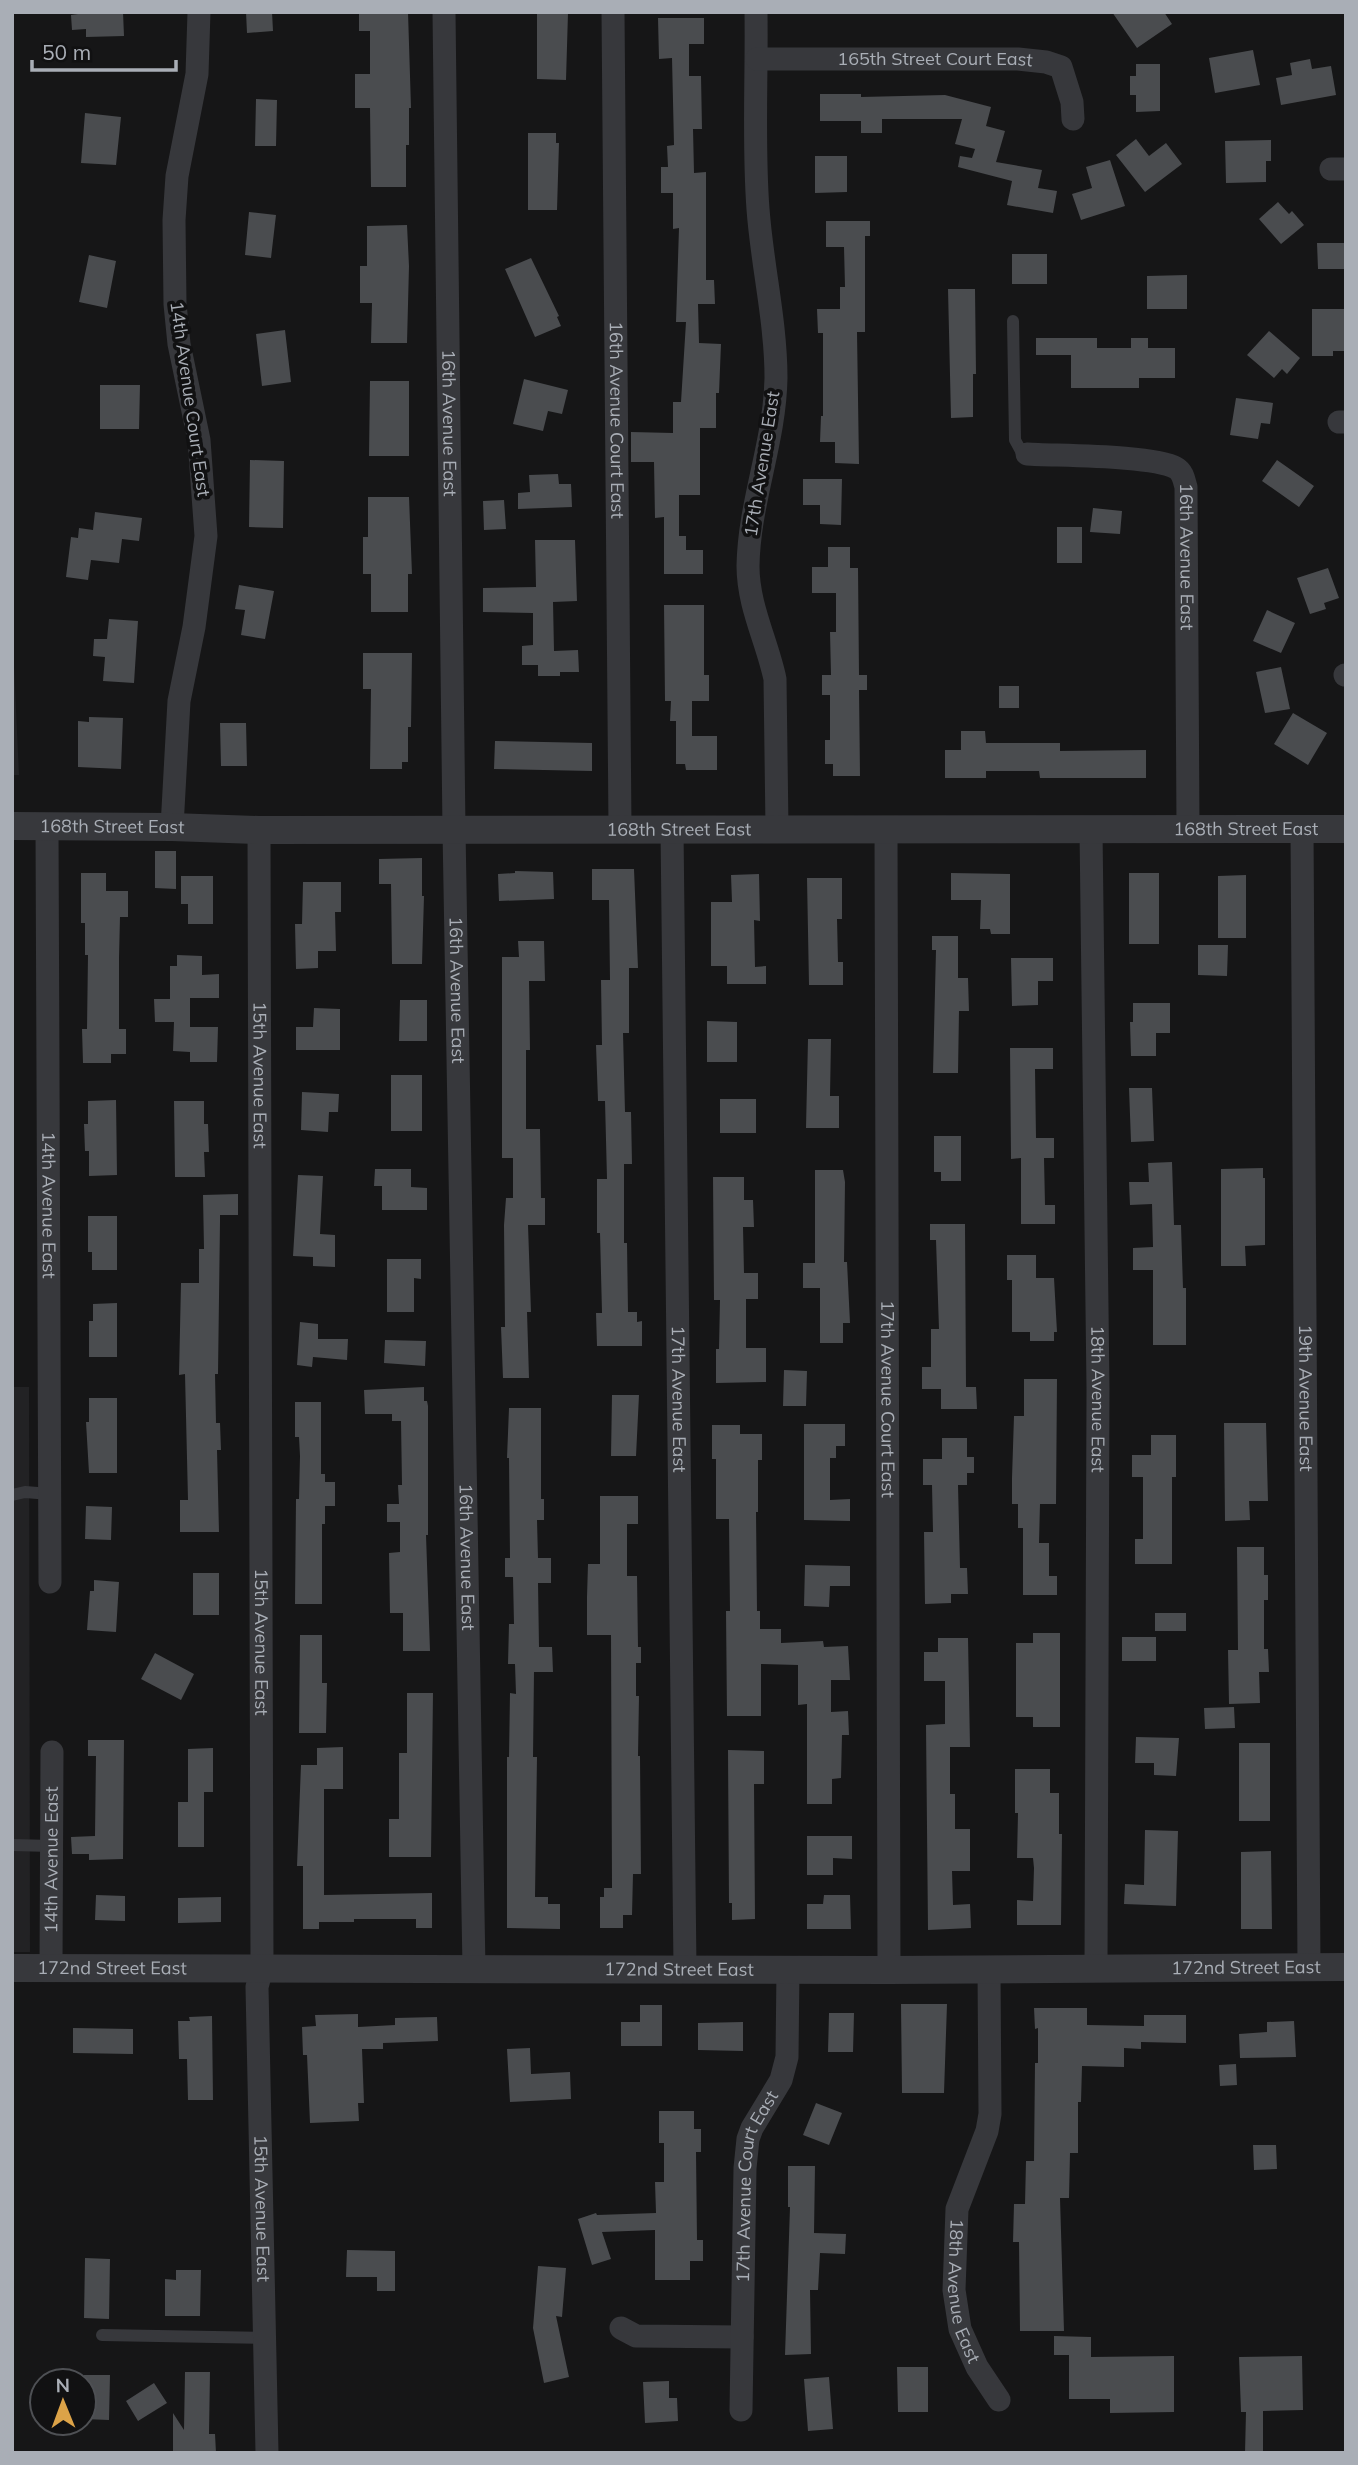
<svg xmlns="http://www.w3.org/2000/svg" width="1358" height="2465" viewBox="0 0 1358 2465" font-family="Mulish,sans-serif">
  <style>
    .built { fill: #222224 }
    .building { fill: #4a4c4f }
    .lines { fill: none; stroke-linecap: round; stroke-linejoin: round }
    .service { stroke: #37383c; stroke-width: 12 }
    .minor { stroke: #37383c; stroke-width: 23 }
    .tertiary { stroke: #37383c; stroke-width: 28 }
    .labels { text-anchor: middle; stroke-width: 7; stroke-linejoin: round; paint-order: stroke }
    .street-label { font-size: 18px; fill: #a9aeb6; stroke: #111112 }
  </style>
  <rect width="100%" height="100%" fill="#161617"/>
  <path class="built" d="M12,621L19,775H12Z
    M12,1387H29L30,1952H12Z"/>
  <path class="building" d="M78,12H123L124,36L86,37V29L72,30L71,15L78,14Z
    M246,12H272L273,31L247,33Z
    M359,12H408L411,108H409V145H406V187H371L370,108H355V74H370V31H359Z
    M537,12L568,13L566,80L537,79Z
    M1112,12H1164L1172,24L1137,48Z
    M658,18H704V44H689V76H701L702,129H693L694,173L706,172V280H714L715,304H698L699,343L721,344L719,393H716V428H700V495H679V536H686V550H703V574H664V517L655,518L654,462H631V432L673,433V402H681L686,322H676L679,228L673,229V193H661V167H668L667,146L674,145L672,58L659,59Z
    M1253,50L1260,85L1215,93L1209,58Z
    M1310,59L1312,69L1331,66L1336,95L1281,105L1276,78L1292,75L1290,63Z
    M1136,64H1160V111L1136,112V95H1130V76H1136Z
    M820,94H861V97L945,95L991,107L986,126L1005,131L996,162L1042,170L1038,188L1057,191L1053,213L1007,205L1012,181L958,167L960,156L972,158L975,149L955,144L962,119H882V133H861V121H820Z
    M256,99L277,100L276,146H255Z
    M85,113L121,117L116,165L81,163Z
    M528,133H556V143H559L557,210H528Z
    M1136,139L1149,156L1166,143L1182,164L1145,192L1116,155Z
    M1271,140V161H1266V182L1226,183L1225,141Z
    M815,156H847V192L815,193Z
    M1110,160L1125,206L1081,220L1072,194L1092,188L1086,167Z
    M1278,202L1289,214L1292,211L1304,225L1281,244L1259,219Z
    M249,212L276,215L271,258L245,255Z
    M826,221H870V236H865V332H857L859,464L835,463V442H820L821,416H823V333H818L817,309H840V287H845L844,247H826Z
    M407,225L409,266L407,343H371L372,303H360V266H367V226Z
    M1317,243H1346V269H1318Z
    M1012,254H1047V284H1012Z
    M89,255L116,261L107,308L79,302Z
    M531,258L559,316L557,317L561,326L535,337L505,269Z
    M1187,275V309H1147V276Z
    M948,289H975L976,374H973V417L951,418Z
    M1312,309H1346V351H1333V356H1312Z
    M285,330L291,382L262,386L256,334Z
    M1269,331L1300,358L1287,374L1282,369L1274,378L1247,355Z
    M1036,338H1097V348H1131V338H1148V348H1175V378H1139V388H1071V355H1036Z
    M524,379L568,390L562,414L548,411L543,431L513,424Z
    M370,381H409V456H369Z
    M100,385H140L139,429H100Z
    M1236,398L1273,403L1270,424L1261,423L1258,439L1230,435Z
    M250,460L284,461L283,528L249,527Z
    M1277,460L1314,486L1299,507L1262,481Z
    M558,474L559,484H571L572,507L518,509V493L530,492L529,475Z
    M803,479H842L841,525L820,524V505H803Z
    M368,497H409L412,574H408V612H371V574H363V537H368Z
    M504,500L506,529L484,530L483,501Z
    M1093,508L1122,511L1120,534L1090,532Z
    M95,512L142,518L139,541L122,539L119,563L91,560L88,580L66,577L71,537L78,538L79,528L93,530Z
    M1057,527H1082V563H1057Z
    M535,540H575L577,601L553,602L554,651L578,650L579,672H560V676H538V665H522V646L533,645V613L483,612V588L536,587Z
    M828,547H850V568H858L859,675H867V690H859L860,776H833V764H825V740H830V695H822V675H831L830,632H836V593H812V567H828Z
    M1328,568L1339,598L1324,603L1326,609L1310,614L1297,578Z
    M239,585L274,591L265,639L241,635L245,610L235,609Z
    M664,605H704V675H709V701H692V736H717V770H686L685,764H676V721H670L671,701H665Z
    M1267,610L1295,623L1281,653L1253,641Z
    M109,619L138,621L134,683L103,681L105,657L93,656L94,639H107Z
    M363,653H412L411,727H408V762H402V769H370L371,689H363Z
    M1281,667L1290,709L1265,713L1256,672Z
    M999,686H1019V708H999Z
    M1293,713L1327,733L1308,765L1274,744Z
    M89,717L123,718L121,769L78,767V721L89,722Z
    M220,723H246L247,766H221Z
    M961,731H985L986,743H1060V751L1146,750V778H1040L1039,771H986V778H945V750H961Z
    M495,741L592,743V771L494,769Z
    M155,851H176V889L155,888Z
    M422,858V896H424L422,964H392L391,884H379V859Z
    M592,869H634L638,968H629V1033H623L625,1112H631L632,1164H624V1243H627L628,1312H637V1322L642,1321V1346H597L596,1313H602L600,1233H597V1179H607L605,1101H598L596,1045H602L601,980H610L609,900H592Z
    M515,871L553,872L554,899L499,901L498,874L515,873Z
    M81,873H106V891H128V917H120L119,958V1029H126V1054H111V1063H83L82,1029H87L88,955H85V923H81Z
    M951,873L1010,874V934H991L990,929H980L981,900H951Z
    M1129,873H1159V944H1129Z
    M759,874L760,921L754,920L755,967L766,966V984H727V966H711V902H732L731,875Z
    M1246,875V938H1218V876Z
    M181,876H213V924H188V904H181Z
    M807,878H842V919H837L838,962H843V985H809Z
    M303,882H341V912H335L336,951H318V968L296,969L295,924H302Z
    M932,936H958V978H968L969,1011H959L958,1073H933L936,950H932Z
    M518,941H544L545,981H529L530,1050H526V1129H540L541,1198H545V1225H528L531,1312H527L529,1378H503L501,1327H505L504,1225L506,1198H513V1158H502V957H519Z
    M1198,945H1228L1227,976L1198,975Z
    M177,955L202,956V975L219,974V998H190V1027H218L217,1062H190V1052L173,1051L174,1022H155L154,999H170V966H177Z
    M1011,958H1053V981H1038V1005L1012,1006Z
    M400,1000H427V1041H399Z
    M1133,1003H1170V1033H1156V1056H1131L1130,1022H1133Z
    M314,1008L340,1009V1050H296V1027H313Z
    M707,1021L737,1022V1062H707Z
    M808,1039H831L830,1096H839V1128H806Z
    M1010,1048H1053V1069H1035L1036,1138H1054V1158H1044L1045,1205H1055V1224H1021V1158L1011,1159Z
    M391,1075H422V1131H391Z
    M1129,1088H1152L1154,1141L1131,1142Z
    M302,1092L339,1094L338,1112H329L328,1132L301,1130Z
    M720,1099H756V1133H720Z
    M116,1100L117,1175L89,1176V1151H85L84,1124H88V1101Z
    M174,1101H204V1124H208L209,1152H204L205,1177H175Z
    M934,1136H961V1181H941V1172H934Z
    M1172,1162L1174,1225H1181L1183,1288H1186V1345H1153V1270H1133V1248L1153,1247L1152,1204L1130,1205L1129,1182H1149L1148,1163Z
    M1263,1168V1178H1265V1245L1245,1246L1246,1266H1221V1169Z
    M375,1169H411V1187L427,1188V1210H382V1186H374Z
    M815,1170H843L845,1182L844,1262H847L850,1323H843V1343H820V1288H803V1263H815Z
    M298,1175L323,1176L320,1234L335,1235V1267L313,1266V1257L293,1256Z
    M713,1177H744V1200H753L754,1227H743L744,1273H758V1299H746V1348H766V1382L716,1383V1349H719L720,1300H714Z
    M238,1194V1215H220V1222L218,1374H215L216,1423H220L221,1450H217L219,1532H180V1500H188L185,1374L179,1375L181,1283H199V1249H204L203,1195Z
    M88,1216H117V1270H92V1252H88Z
    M930,1224H965L966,1387H976L977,1409H941V1389H922V1367H931V1329H939L936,1240H930Z
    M1007,1255H1036V1278H1054L1057,1332H1054V1341H1030V1332H1012V1280H1007Z
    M387,1259H421V1279L414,1278V1312H387Z
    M117,1303V1357H89V1321H93V1304Z
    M300,1322L318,1324V1339H348L347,1360L313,1357L312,1367L297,1365Z
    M385,1340L426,1341L425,1366L384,1363Z
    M784,1370L807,1371L806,1406H783Z
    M1024,1379H1057L1056,1504H1040L1039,1543H1049V1576H1057V1595H1023V1528H1018V1504H1012V1478L1014,1416H1024Z
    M424,1387V1401H427L428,1406V1535H426L430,1651H403V1613H390L389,1553L400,1552V1522H387V1504H399L398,1485H402L401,1421H392V1414H365L364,1390Z
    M612,1395H639L636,1456H611Z
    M89,1398H117V1473H89L86,1422H89Z
    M295,1402H321V1474H325V1482H335V1506H325V1524H322V1604H295L296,1499H299L300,1456L299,1437H295Z
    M509,1408H541V1499H544V1520H537L538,1558H551V1583H538L539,1647H552L553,1672H534L533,1757H537L535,1897H548V1904H560V1929L507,1928V1757H509L510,1693L516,1694L515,1664H508L509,1624H514L513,1577H505V1558H510L509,1458H507Z
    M1224,1423H1266L1268,1501H1249L1250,1520L1225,1521Z
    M804,1424H845V1446H836V1458H830V1500L850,1499V1521L804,1520Z
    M712,1425H740V1434H762V1460H758V1512H756L757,1611H760V1629H781V1643L823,1641L824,1647L848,1646L850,1680H831V1712L848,1711L849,1735H842L841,1778L832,1779V1804H807V1704L798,1705V1665L761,1664V1716H727L726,1611H730L729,1519H716V1459H712Z
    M1151,1435H1176V1477H1172V1564H1135V1539H1143V1477H1132V1455H1151Z
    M942,1438H967V1457H974V1473H967V1485H958L960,1568H967L968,1594H951V1603L925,1604L924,1532H933L932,1485H923V1459H942Z
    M600,1496H638V1524H627V1576H637L638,1647H641V1663H636V1696H639L638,1756H640L641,1874H633L632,1915H623V1928H600V1897H604V1888H612L611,1635H587V1597L588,1564H600Z
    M86,1506L112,1507L111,1540L85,1539Z
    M1237,1547H1264V1575H1268V1600H1264V1649H1268L1269,1672H1259L1260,1703L1229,1704L1228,1650H1238Z
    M805,1565L850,1566V1586H830L829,1607L804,1606Z
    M193,1573H219V1615H193Z
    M94,1580L119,1582L116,1632L87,1630L90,1591H94Z
    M1155,1613H1186V1631H1155Z
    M1033,1633H1060V1727H1033V1717H1016V1643H1033Z
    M300,1635H322V1683H327L326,1733H299Z
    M1122,1637H1156V1661H1122Z
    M938,1638H968L970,1747H950V1794H955V1829H970V1871H952L953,1905L970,1904L971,1928L928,1930L926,1725L945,1724V1681H924V1652H938Z
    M155,1653L194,1674L181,1700L141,1679Z
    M407,1693H433L431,1857H389V1819H399V1753H407Z
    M1234,1707L1235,1728L1205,1729L1204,1708Z
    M1136,1737L1179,1738L1176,1776L1154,1775V1763H1135Z
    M88,1740H124L123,1859L89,1860V1854H72L71,1837L95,1836L96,1756H88Z
    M1239,1743H1270V1821H1239Z
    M343,1747V1789H324V1895L432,1893V1928H416V1919H354V1922H319V1929H303V1866H297L301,1765H317V1748Z
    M213,1748V1792H204V1847H178V1802H188V1749Z
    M728,1750L764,1751V1784H754L755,1919L732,1920V1903H729Z
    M1015,1769H1050V1793H1059V1834H1062L1061,1925H1017V1900L1033,1901L1034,1868L1033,1858H1017L1018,1813H1015Z
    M1145,1830L1178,1831L1176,1906L1124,1904L1125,1884L1144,1885Z
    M807,1836H852V1859L833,1858V1875H807Z
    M1271,1851L1272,1929H1241V1852Z
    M96,1895L125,1896V1921L95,1920Z
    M824,1895H850L851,1929H807V1904H823Z
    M221,1897V1922L178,1923V1898Z
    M901,2004H947L944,2093H902Z
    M640,2005H662V2046H621V2022H640Z
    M1034,2008H1087V2025L1144,2026V2015H1186V2043L1141,2042V2049L1124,2048V2067L1082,2066L1081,2102H1078V2153H1070L1069,2198H1060L1064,2331H1020L1019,2242H1013L1014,2204H1025L1026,2161H1034L1035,2063H1038V2028L1035,2029Z
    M829,2013H854L853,2052H828Z
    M358,2014V2027L395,2025V2018L437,2017L438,2041L383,2043V2049H362L364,2103H358L359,2121L310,2123L307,2055H303L302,2027L316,2026L315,2015Z
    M212,2016L213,2100H188L187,2059H179L178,2021H190L189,2017Z
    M1294,2021L1296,2057L1240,2058L1239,2034L1267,2032V2022Z
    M743,2022V2051L698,2050V2023Z
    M73,2028L133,2029V2054L73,2053Z
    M530,2048L531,2074L570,2072L571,2099L510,2102L507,2049Z
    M1236,2064L1237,2085L1220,2086L1219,2065Z
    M816,2103L842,2113L829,2145L803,2135Z
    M659,2111H694V2129H701V2152H696L697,2240H703V2261H690V2280H655V2230L602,2232L611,2259L592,2265L578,2219L596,2213L597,2215L656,2213L655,2182H664V2143H659Z
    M1253,2145H1276L1277,2169L1254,2170Z
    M788,2166H815L814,2233L846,2234L845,2254L820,2253L818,2290H810L811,2354L785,2355L790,2207H788Z
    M347,2250L395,2251V2291H377V2277H346Z
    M85,2258L110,2259L109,2319L84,2318Z
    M538,2266L566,2268L562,2317L556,2316L569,2377L544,2383L533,2328Z
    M176,2270H201L200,2316H165V2279L176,2280Z
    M1054,2336L1091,2337V2357L1174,2356V2412L1110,2413V2399H1069V2355H1054Z
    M1302,2356L1303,2410L1263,2411V2453H1245L1246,2412H1241L1239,2357Z
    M897,2367H928V2412H898Z
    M185,2372H210L209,2434H215L216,2453H173V2413L184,2430Z
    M84,2375H110L109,2420L84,2419Z
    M829,2377L833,2429L808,2431L804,2379Z
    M669,2381V2398H677L678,2421L645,2423L643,2382Z
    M154,2383L167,2403L138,2421L126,2401Z"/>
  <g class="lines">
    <path class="service" d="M1013,321L1015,440L1021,451L1027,454
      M12,1495L25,1492L50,1494
      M12,1845L52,1846
      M102,2335L265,2338"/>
    <g class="minor">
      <path id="s1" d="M444,12L454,830L474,1969"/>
      <path id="s2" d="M613,12L620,828"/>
      <path d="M756,12C757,78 753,144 758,209C762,265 776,321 776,378C775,442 749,502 748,566C748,606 767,641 775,679L777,829"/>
      <path id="s3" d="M757,59H1018L1046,62L1061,67L1072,102L1073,119"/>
      <path d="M1331,169H1346"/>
      <path d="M1339,422H1346"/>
      <path id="s4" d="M1027,454C1058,456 1153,455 1176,468C1183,472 1184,480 1186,487L1188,828"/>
      <path d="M1345,675H1346"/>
      <path id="s5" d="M47,827L50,1582"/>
      <path d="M172,827L179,701L194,627L206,536L199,440L179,344L175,304L174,220L177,176L197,74L199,12"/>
      <path id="s6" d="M1302,828L1309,1967"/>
      <path id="s7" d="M672,829L685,1968"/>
      <path id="s8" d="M886,829L889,1970"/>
      <path id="s9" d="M259,830L262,1968L257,1987L267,2453"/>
      <path id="s10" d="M1091,830L1098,1388L1096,1968"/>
      <path id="s11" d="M51,1968L52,1752"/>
      <path id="s12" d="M989,1969L990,2114L987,2131L957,2209L954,2290L960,2329L977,2367L999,2400"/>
      <path d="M621,2328L636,2336L742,2337"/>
      <path id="s13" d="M741,2410L745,2168L748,2139L752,2128L781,2080L787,2057L788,1969"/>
    </g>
    <g class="tertiary">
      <path id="s14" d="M12,826L172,827L259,830L1346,829"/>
      <path id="s15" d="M12,1968L889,1970L1346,1967"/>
    </g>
  </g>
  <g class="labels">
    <g class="street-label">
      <text dy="6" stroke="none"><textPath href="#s3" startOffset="178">165th Street Court East</textPath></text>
      <text transform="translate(190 399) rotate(82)" y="6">14th Avenue Court East</text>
      <text dy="6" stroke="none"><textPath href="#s2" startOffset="408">16th Avenue Court East</textPath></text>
      <text dy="6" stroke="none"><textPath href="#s1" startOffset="411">16th Avenue East</textPath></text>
      <text transform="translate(762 464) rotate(-81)" y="6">17th Avenue East</text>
      <text dy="6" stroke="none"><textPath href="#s4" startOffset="242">16th Avenue East</textPath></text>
      <text dy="6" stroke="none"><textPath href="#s14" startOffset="100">168th Street East</textPath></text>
      <text dy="6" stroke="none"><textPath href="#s14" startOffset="667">168th Street East</textPath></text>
      <text dy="6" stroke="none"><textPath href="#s14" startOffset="1234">168th Street East</textPath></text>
      <text dy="6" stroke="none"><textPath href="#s1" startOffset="978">16th Avenue East</textPath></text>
      <text dy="6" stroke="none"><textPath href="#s9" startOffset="245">15th Avenue East</textPath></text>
      <text dy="6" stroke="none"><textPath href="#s5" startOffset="378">14th Avenue East</textPath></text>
      <text dy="6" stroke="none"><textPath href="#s6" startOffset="570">19th Avenue East</textPath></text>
      <text dy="6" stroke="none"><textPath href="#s7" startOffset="570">17th Avenue East</textPath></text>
      <text dy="6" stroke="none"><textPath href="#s10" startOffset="569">18th Avenue East</textPath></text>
      <text dy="6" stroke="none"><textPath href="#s8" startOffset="570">17th Avenue Court East</textPath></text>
      <text dy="6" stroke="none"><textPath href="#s1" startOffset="1545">16th Avenue East</textPath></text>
      <text dy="6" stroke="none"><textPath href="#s9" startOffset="812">15th Avenue East</textPath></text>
      <text dy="6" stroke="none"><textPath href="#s11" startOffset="108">14th Avenue East</textPath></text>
      <text dy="6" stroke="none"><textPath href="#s15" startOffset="1234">172nd Street East</textPath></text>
      <text dy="6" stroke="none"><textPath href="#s15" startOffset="100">172nd Street East</textPath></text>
      <text dy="6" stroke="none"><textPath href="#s15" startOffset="667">172nd Street East</textPath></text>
      <text dy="6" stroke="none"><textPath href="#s13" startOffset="226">17th Avenue Court East</textPath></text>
      <text dy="6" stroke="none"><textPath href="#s9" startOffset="1379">15th Avenue East</textPath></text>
      <text dy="6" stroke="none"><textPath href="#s12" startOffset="329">18th Avenue East</textPath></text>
    </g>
  </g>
  <rect width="1358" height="2465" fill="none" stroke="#a9aeb6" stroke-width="28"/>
  <g transform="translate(63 2402) rotate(359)"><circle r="33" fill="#111112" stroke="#4e5054" stroke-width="2"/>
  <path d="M0-5L12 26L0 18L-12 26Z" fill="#dca348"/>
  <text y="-10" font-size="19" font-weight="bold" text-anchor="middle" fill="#a9aeb6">N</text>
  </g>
  <path d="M32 60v10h144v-10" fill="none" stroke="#a9aeb6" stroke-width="3.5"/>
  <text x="42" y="60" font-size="21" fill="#a9aeb6" stroke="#111112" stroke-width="5" paint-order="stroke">50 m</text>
</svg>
